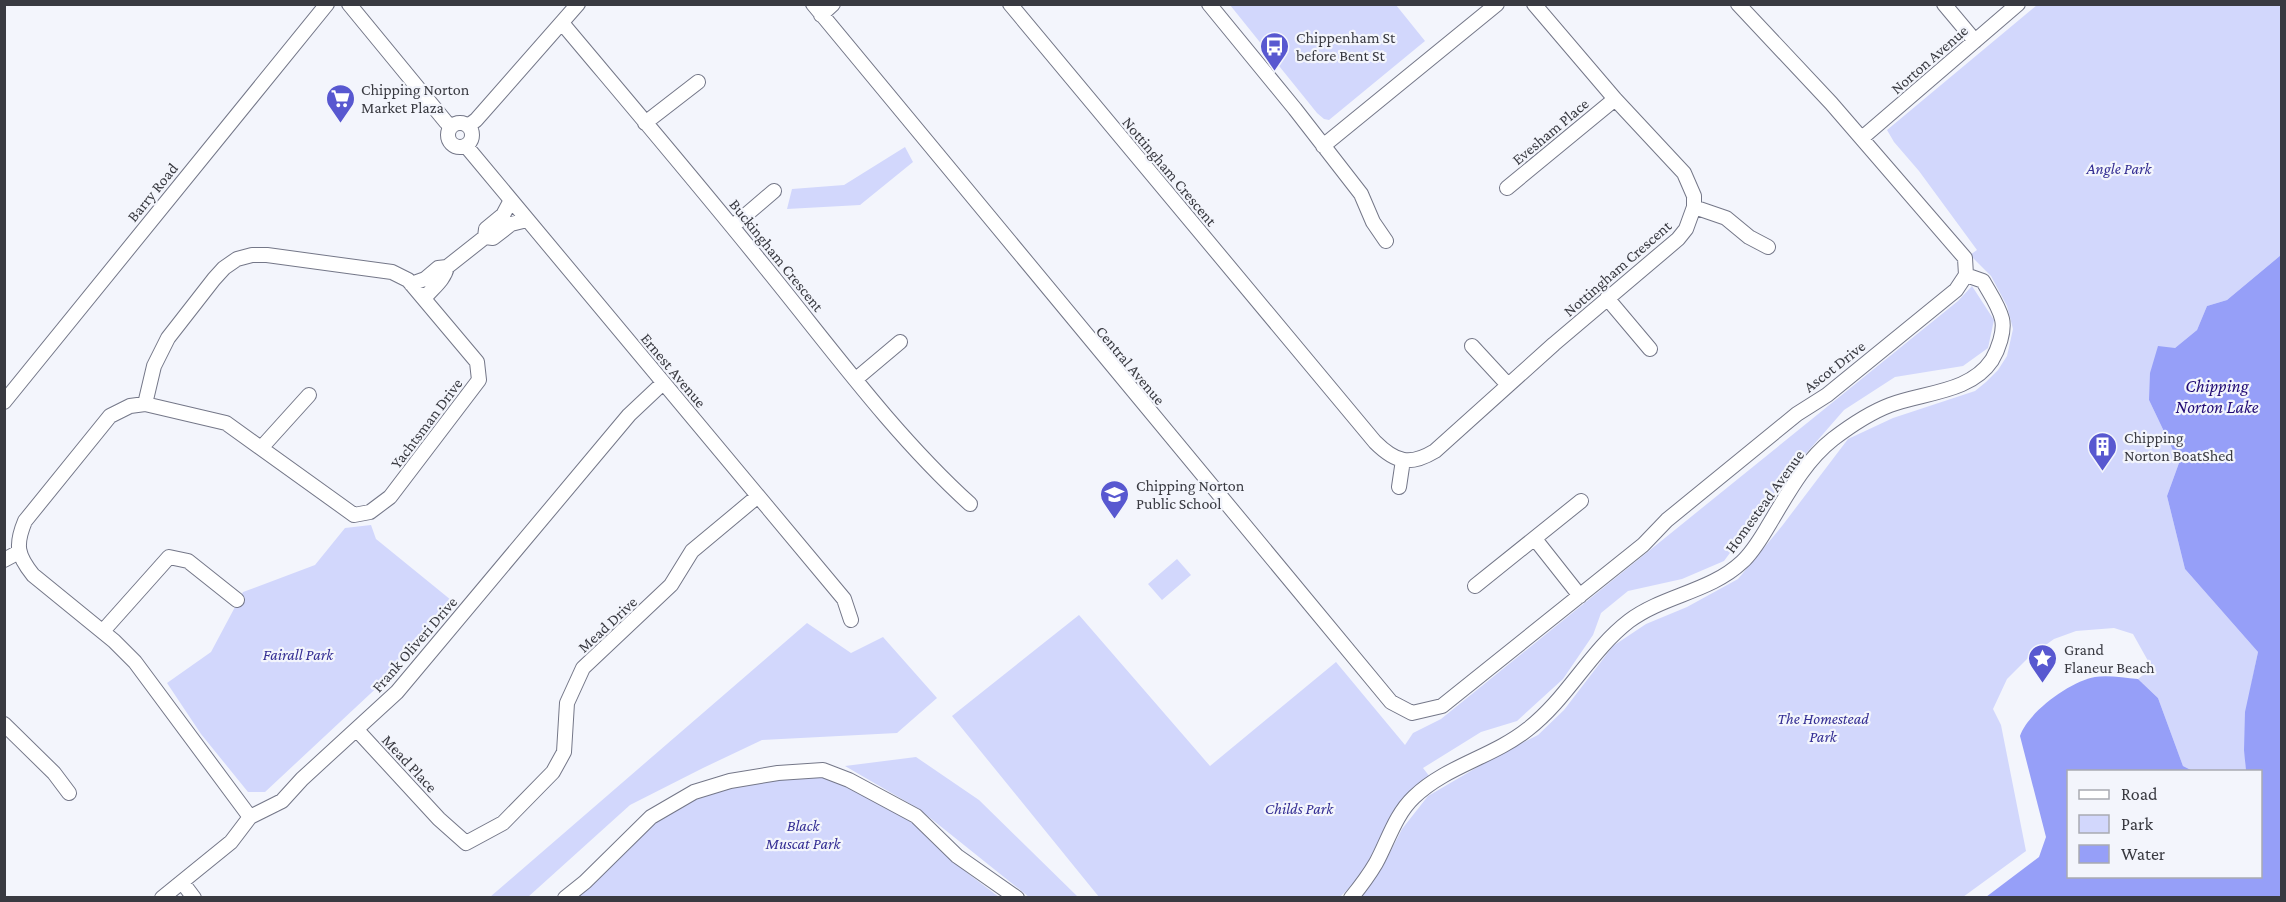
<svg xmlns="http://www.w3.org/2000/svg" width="2286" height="902" viewBox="0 0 2286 902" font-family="'Crimson Pro',serif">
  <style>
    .green { fill: #d2d7fc }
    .water { fill: #969ff8 }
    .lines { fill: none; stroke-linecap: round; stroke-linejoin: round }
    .minor-casing { stroke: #747788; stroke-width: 16 }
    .minor { stroke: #fff; stroke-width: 14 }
    .labels { text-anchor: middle; stroke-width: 4.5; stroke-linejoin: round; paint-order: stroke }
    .poi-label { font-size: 16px; fill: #393a41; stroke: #f3f5fc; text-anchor: start }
    .street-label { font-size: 16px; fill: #393a41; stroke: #f3f5fc }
    .park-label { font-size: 16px; font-style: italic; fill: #352f94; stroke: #f3f5fc }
    .water-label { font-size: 18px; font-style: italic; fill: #210b74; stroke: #f3f5fc }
  </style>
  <rect width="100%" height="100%" fill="#f3f5fc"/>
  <path class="green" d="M1230,5H1396L1425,41L1329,120L1324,119L1317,113Z
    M2037,5H2281V255L2227,300L2207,306L2197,330L2175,348L2149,400L2179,463L2167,496L2185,569L2258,652C2249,696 2242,726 2246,771H2193L2183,766L2158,698L2138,679L2152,668L2133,634L2114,628L2076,631L2054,639L2029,657L2007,679L1993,709L2001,725L2026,851L1963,897L1360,898L1382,868L1402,829L1428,796L1500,754L1538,735L1564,710L1613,646L1646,624L1687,607L1738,579L1782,526L1848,439L1893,418L1975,391L1986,382L1998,370L2007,356L2013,329L2007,306L1991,276L1970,255L1977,250L1919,171L1894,142L1887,130Z
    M905,147L913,162L860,205L787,209L792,189L844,185Z
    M1972,286L1994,320L1988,348L1963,366L1895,377L1844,410L1789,473L1724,561L1682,579L1628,591L1601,613L1593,635L1563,679L1517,721L1481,732L1423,768L1430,777L1363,874L1340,897H1099L952,716L1079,615L1210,766L1336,662L1405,745L1413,733L1441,719L1958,301Z
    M371,525L376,539L451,600L385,680L265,792H248L201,734L167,683L211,652L243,592L315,565L345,528Z
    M1177,559L1191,575L1162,600L1148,584Z
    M807,623L851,653L883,637L937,698L897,733L762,740L703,768L630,805L528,897H490Z
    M916,757L979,800L1078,897H1029L919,809L845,766Z
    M823,770L916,816L966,872L999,897L565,898L619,848L694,792Z"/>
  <path class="water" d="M2281,255V897H1986L2039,857L2046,837L2020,736C2028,712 2071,681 2095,677C2109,675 2124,678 2138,679L2158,698L2183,766L2193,771L2068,772V876H2260V772L2246,771L2244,750L2245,712L2258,652L2185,569L2167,496L2179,463L2149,400L2150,373L2158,346L2175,348L2197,330L2207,306L2227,300Z"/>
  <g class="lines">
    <defs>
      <path id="minor" d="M349,4L446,122L451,126
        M813,4L1391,702L1412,713L1442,706L1643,545L1667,520L1797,414L1827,395L1956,290L1966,275L1965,258L1831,103L1738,4
        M1010,4L1375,442C1396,463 1410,466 1435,451L1554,344L1678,239L1686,229L1694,207V196L1684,173L1615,99L1534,4
        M1209,4L1295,109L1361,194L1373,222L1386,241
        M1944,4L1975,41
        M821,15L833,4
        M562,23C630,104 699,185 765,267C831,348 893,434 970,504
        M448 135a12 12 0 1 1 24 0a12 12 0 1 1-24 0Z
        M645,123L698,82
        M468,126L476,120L578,4
        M1862,138L2018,4
        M466,146L844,599L851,620
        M1323,146L1497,4
        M1507,188L1615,99
        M1694,207L1726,218L1749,237L1768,247
        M733,226L774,191
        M485,237L493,238L511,224L527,220
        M411,284L425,279L438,268L447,267L485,237L486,229L503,215L511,200
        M1607,298L1650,349
        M424,299C432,288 444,281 447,267
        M1472,346L1508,385
        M856,379L900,342
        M4,402L327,4
        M145,404L226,423L354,515L370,512L390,497L479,380L477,362L408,280L392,272L267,255H252L237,259L224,268L214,279L168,338L154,366L145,404L130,406L110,416L25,521C15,545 17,555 33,575L114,641L135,662L250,817
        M262,447L309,395
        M1399,487L1403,460
        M1535,539L1580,596
        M4,560L19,552
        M1475,586L1581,501
        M103,631L169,557L188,561L237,600
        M4,724L54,773L69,793
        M357,730L439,819L466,843L503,823L553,772L564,752L567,703L583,668L671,585L692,551L758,496
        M182,882L194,898
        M162,898L231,842L250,817L282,801L302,779L397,692L629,415L663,383
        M565,898L585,882L651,817L694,792L730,781L778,773L823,770L849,780L916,816L957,856L1017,898
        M1351,898C1360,887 1369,875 1376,863C1388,841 1395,815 1414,797C1446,766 1493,757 1528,729C1567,699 1590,651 1629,621C1664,595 1710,592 1742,562C1754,551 1762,536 1770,523C1788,493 1805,461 1833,439C1850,426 1869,413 1890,405C1924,392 1970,393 1992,360C1998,350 2005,331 2002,319C1999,306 1989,292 1983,281L1966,275"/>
    </defs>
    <use href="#minor" class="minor-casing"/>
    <use href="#minor" class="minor"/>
  </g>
  <defs>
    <symbol id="bus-pin" viewBox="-11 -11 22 30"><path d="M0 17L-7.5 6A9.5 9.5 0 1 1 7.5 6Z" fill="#5858d0" stroke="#f3f5fc"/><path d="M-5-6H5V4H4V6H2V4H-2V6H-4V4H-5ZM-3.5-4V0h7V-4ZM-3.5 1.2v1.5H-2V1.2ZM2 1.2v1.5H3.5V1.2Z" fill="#fff"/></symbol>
    <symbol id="supermarket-pin" viewBox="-11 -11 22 30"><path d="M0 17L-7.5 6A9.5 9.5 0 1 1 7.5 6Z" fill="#5858d0" stroke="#f3f5fc"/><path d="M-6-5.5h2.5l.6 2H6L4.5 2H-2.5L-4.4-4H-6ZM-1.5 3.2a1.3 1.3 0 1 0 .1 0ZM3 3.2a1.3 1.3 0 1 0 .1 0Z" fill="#fff"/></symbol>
    <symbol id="building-pin" viewBox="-11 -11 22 30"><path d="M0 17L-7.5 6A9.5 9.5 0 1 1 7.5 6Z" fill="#5858d0" stroke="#f3f5fc"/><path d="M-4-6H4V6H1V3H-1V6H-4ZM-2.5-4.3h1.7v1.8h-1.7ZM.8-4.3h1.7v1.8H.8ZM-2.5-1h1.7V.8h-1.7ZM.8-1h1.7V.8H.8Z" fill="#fff"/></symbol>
    <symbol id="school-pin" viewBox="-11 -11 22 30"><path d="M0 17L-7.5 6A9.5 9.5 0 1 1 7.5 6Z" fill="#5858d0" stroke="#f3f5fc"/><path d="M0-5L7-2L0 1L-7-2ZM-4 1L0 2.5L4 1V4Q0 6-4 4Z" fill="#fff"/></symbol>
    <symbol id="sight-pin" viewBox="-11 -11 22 30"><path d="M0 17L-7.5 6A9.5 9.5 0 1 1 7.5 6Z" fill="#5858d0" stroke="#f3f5fc"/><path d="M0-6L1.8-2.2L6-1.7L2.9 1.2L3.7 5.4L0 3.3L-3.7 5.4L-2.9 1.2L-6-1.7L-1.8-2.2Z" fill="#fff"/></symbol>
  </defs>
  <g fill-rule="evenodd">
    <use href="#bus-pin" x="1258" y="30" width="33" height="45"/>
    <use href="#supermarket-pin" x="324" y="82" width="33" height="45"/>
    <use href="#building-pin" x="2086" y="430" width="33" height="45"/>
    <use href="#school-pin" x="1098" y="478" width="33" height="45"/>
    <use href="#sight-pin" x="2026" y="642" width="33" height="45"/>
  </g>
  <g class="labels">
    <g class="poi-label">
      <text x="1296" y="43">Chippenham St<tspan x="1296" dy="18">before Bent St</tspan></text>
      <text x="361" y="95">Chipping Norton<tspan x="361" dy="18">Market Plaza</tspan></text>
      <text x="2124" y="443">Chipping<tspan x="2124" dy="18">Norton BoatShed</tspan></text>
      <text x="1136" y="491">Chipping Norton<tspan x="1136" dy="18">Public School</tspan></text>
      <text x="2064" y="655">Grand<tspan x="2064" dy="18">Flaneur Beach</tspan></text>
    </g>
    <g class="street-label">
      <text transform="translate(1929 59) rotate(-41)" y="6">Norton Avenue</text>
      <text transform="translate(1550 131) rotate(-40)" y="6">Evesham Place</text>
      <text transform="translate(1170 171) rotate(50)" y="6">Nottingham Crescent</text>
      <text transform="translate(152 192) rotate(-51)" y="6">Barry Road</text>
      <text transform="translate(777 255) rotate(51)" y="6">Buckingham Crescent</text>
      <text transform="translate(1617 268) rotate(-41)" y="6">Nottingham Crescent</text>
      <text transform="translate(1131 365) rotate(50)" y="6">Central Avenue</text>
      <text transform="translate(1834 366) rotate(-38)" y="6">Ascot Drive</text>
      <text transform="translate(674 370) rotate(50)" y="6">Ernest Avenue</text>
      <text transform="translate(426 423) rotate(-53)" y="6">Yachtsman Drive</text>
      <text transform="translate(1764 501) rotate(-54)" y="6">Homestead Avenue</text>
      <text transform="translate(607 624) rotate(-43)" y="6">Mead Drive</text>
      <text transform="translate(414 644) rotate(-49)" y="6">Frank Oliveri Drive</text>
      <text transform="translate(410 763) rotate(47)" y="6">Mead Place</text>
    </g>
    <g class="park-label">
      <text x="2119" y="174">Angle Park</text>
      <text x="298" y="660">Fairall Park</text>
      <text x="1823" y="724">The Homestead<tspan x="1823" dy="18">Park</tspan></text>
      <text x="1299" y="814">Childs Park</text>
      <text x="803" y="831">Black<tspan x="803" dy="18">Muscat Park</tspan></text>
    </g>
    <g class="water-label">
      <text x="2217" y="392">Chipping<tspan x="2217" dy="21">Norton Lake</tspan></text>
    </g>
  </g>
  <rect width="2286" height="902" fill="none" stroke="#393a41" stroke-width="12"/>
  <rect x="2067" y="770" width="195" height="108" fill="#f3f5fc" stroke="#a9aab1" stroke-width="1.5"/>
  <rect x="2079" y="790" width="30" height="9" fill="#ffffff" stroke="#a9aab1" stroke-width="1.5"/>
  <text x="2121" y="800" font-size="18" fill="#393a41">Road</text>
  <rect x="2079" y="815" width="30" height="18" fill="#d2d7fc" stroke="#a9aab1" stroke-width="1.5"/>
  <text x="2121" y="830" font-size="18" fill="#393a41">Park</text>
  <rect x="2079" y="845" width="30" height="18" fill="#969ff8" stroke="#a9aab1" stroke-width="1.5"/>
  <text x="2121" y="860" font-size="18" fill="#393a41">Water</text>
</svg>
